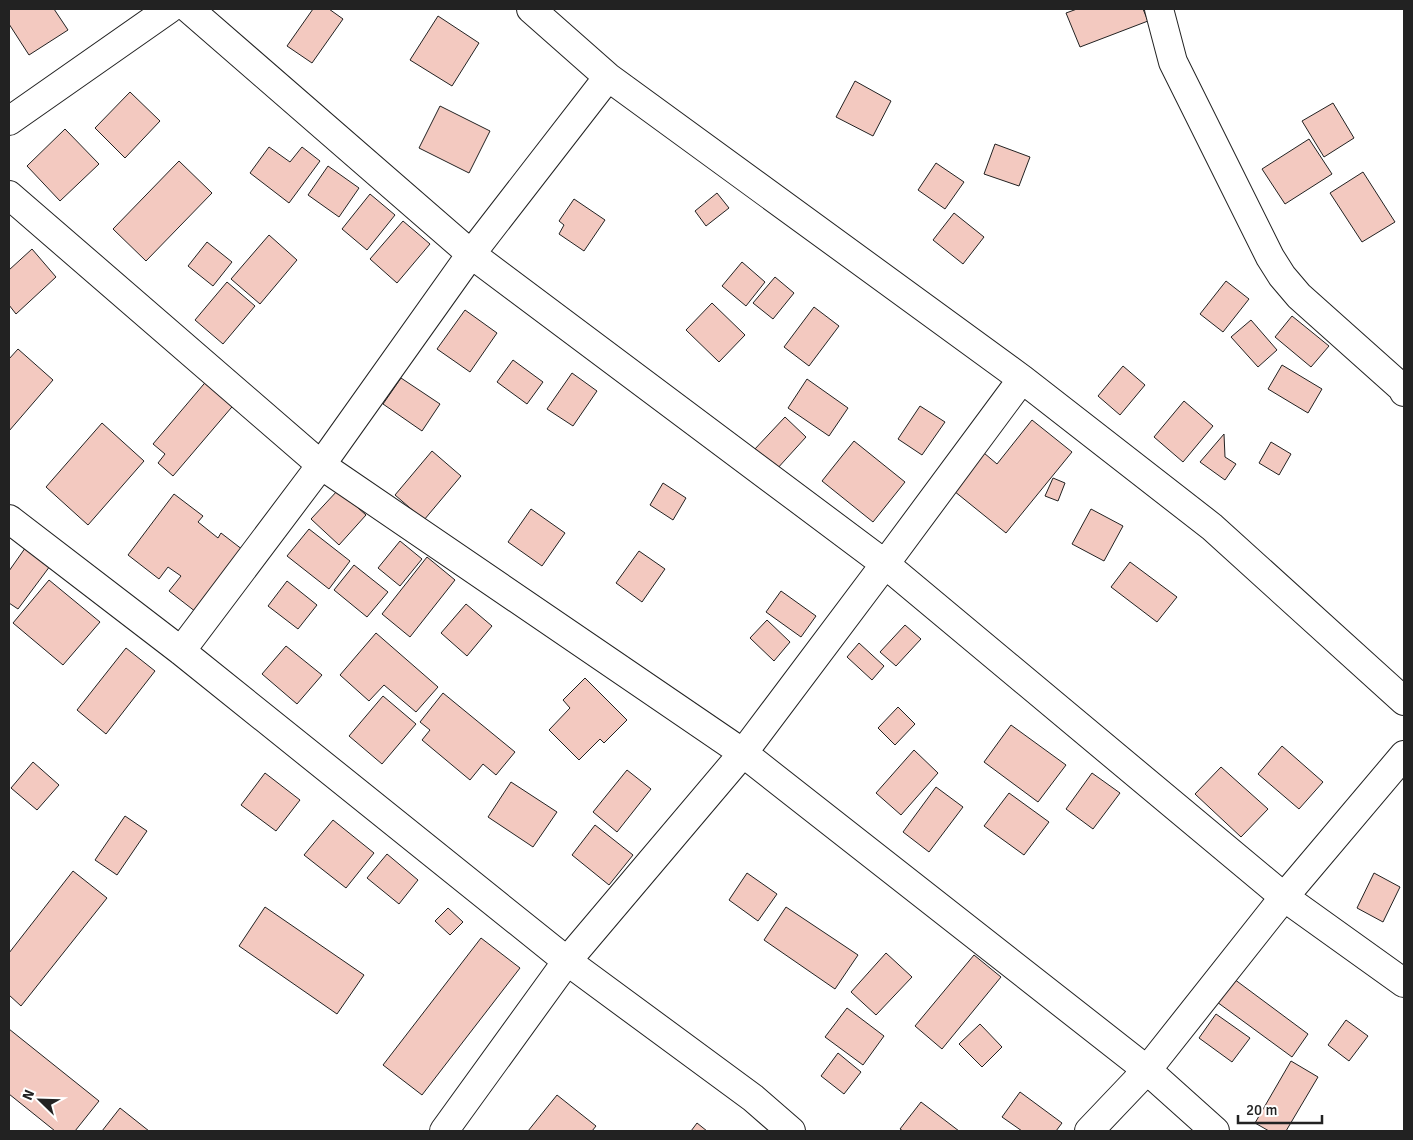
<svg xmlns="http://www.w3.org/2000/svg" width="1413" height="1140" viewBox="0 0 1413 1140" font-family="Signika,sans-serif">
  <style>
    .building { fill: #f3c9c0; stroke: #222 }
    .lines { fill: none; stroke-linecap: round; stroke-linejoin: round }
    .minor-casing { stroke: #222; stroke-width: 30 }
    .minor { stroke: #fff; stroke-width: 28 }
  </style>
  <rect width="100%" height="100%" fill="#fff"/>
  <path class="building" d="M9,9H54L68,30L29,55L9,24Z
    M313,9H329L343,19L312,63L287,46Z
    M1077,9H1143L1148,21L1080,47L1066,13Z
    M438,16L479,43L452,86L410,60Z
    M855,81L891,101L873,136L836,117Z
    M130,92L160,121L125,158L95,128Z
    M1333,103L1354,138L1324,157L1302,121Z
    M440,106L490,131L469,173L419,148Z
    M65,129L99,164L60,201L27,166Z
    M1309,139L1332,174L1285,204L1262,169Z
    M995,144L1030,157L1019,186L984,174Z
    M269,147L290,162L302,147L320,161L289,203L250,173Z
    M179,161L212,193L146,261L113,229Z
    M936,163L964,182L945,209L918,190Z
    M328,166L359,188L339,217L308,195Z
    M1363,172L1395,222L1362,242L1330,193Z
    M717,193L729,208L706,226L695,211Z
    M370,194L395,215L367,250L342,229Z
    M574,199L605,220L584,251L559,234L564,225L559,221Z
    M954,213L984,237L963,264L933,240Z
    M403,221L430,244L397,283L370,259Z
    M269,235L297,260L260,304L231,279Z
    M207,242L232,262L213,286L188,266Z
    M32,249L56,277L16,314L9,305V270Z
    M742,262L765,282L746,306L722,286Z
    M775,277L794,293L773,319L753,303Z
    M1226,281L1249,299L1223,332L1200,314Z
    M227,282L255,306L223,344L195,320Z
    M712,303L745,335L719,362L686,330Z
    M814,307L839,326L809,366L784,347Z
    M465,310L497,333L470,372L437,349Z
    M1292,316L1329,346L1311,367L1275,337Z
    M1251,320L1277,350L1258,367L1231,337Z
    M18,349L53,380L9,431V359Z
    M513,360L543,382L527,404L497,382Z
    M1282,365L1322,389L1308,413L1268,389Z
    M1123,366L1145,385L1120,415L1098,396Z
    M572,373L597,391L573,426L547,409Z
    M209,378L237,401L173,476L158,463L165,454L153,444Z
    M401,378L440,404L422,431L383,404Z
    M807,379L848,408L829,436L788,408Z
    M1184,401L1213,426L1183,462L1154,437Z
    M920,406L945,422L922,455L898,439Z
    M785,417L806,437L776,470L754,450Z
    M1032,420L1072,452L1006,533L954,491L984,453L997,464Z
    M102,423L144,461L88,525L46,487Z
    M1224,434L1225,457L1236,464L1225,480L1200,462Z
    M854,441L905,482L873,522L822,481Z
    M1271,442L1291,454L1279,475L1259,463Z
    M432,451L461,476L424,520L395,495Z
    M1053,478L1065,483L1058,501L1045,496Z
    M663,483L686,498L673,520L650,505Z
    M338,490L366,515L339,545L311,519Z
    M174,494L203,516L198,522L218,538L221,533L243,550L196,612L169,591L181,576L168,567L159,579L128,555Z
    M531,509L565,533L542,566L508,542Z
    M1091,509L1123,526L1104,561L1072,544Z
    M309,529L350,561L329,589L287,556Z
    M400,541L422,559L400,586L378,568Z
    M28,544L53,562L18,609L9,603V571Z
    M639,551L665,569L642,602L616,583Z
    M427,557L455,580L410,637L382,614Z
    M1130,562L1177,597L1157,622L1111,587Z
    M354,565L388,592L367,617L334,590Z
    M49,580L100,622L63,665L13,623Z
    M287,581L317,605L298,629L268,606Z
    M781,591L816,616L801,637L766,612Z
    M466,604L492,626L467,656L441,633Z
    M767,620L790,642L774,661L750,638Z
    M905,625L921,639L896,666L880,652Z
    M376,633L438,687L416,712L384,685L369,701L340,675Z
    M859,643L884,666L872,680L847,657Z
    M286,646L322,675L297,704L262,674Z
    M126,648L155,671L106,734L77,710Z
    M585,678L627,720L604,743L600,739L579,760L549,730L570,708L563,700Z
    M443,693L515,752L496,775L483,764L470,780L422,740L430,730L420,722Z
    M383,696L416,724L382,764L349,736Z
    M898,707L915,724L895,745L878,728Z
    M1011,725L1066,765L1038,802L984,762Z
    M1282,746L1323,782L1299,809L1258,774Z
    M914,750L938,773L901,815L876,793Z
    M33,762L59,785L37,810L11,788Z
    M1221,767L1268,809L1241,837L1195,794Z
    M627,770L651,789L617,832L593,812Z
    M265,773L300,800L276,831L241,805Z
    M1092,773L1120,793L1093,829L1066,809Z
    M511,782L557,812L533,847L488,817Z
    M936,787L963,807L929,852L903,832Z
    M1009,793L1049,822L1024,855L984,826Z
    M125,816L147,831L117,875L95,860Z
    M333,820L374,853L346,888L304,855Z
    M595,825L633,855L609,885L572,855Z
    M387,854L418,880L399,904L367,878Z
    M73,871L107,898L21,1006L9,995V953Z
    M747,873L777,894L758,921L729,900Z
    M1374,873L1400,887L1383,922L1357,908Z
    M265,907L364,975L337,1014L239,946Z
    M786,907L858,955L835,989L764,940Z
    M448,908L463,922L450,935L435,921Z
    M481,938L520,968L422,1095L383,1065Z
    M886,953L912,977L876,1015L851,992Z
    M974,955L1001,977L942,1049L915,1026Z
    M1234,979L1308,1034L1292,1057L1217,1002Z
    M847,1008L884,1036L863,1065L825,1037Z
    M1216,1014L1250,1038L1232,1062L1199,1038Z
    M1346,1020L1368,1036L1349,1061L1328,1045Z
    M980,1024L1002,1047L982,1067L959,1044Z
    M9,1029L99,1101L75,1131H55L9,1094Z
    M838,1053L861,1072L844,1094L821,1076Z
    M1291,1061L1318,1077L1286,1131H1269L1255,1123Z
    M1020,1092L1062,1123L1056,1131H1022L1002,1117Z
    M557,1095L596,1126L592,1131H528Z
    M921,1102L959,1131H903L900,1129Z
    M120,1108L149,1131H102Z
    M697,1123L707,1131H691Z"/>
  <g class="lines">
    <defs>
      <path id="minor" d="M189,9L471,254L885,564L1284,897L1404,983
        M531,9L608,77L1022,379L1212,527L1404,701
        M1159,9L1173,62L1270,257L1282,276L1299,296L1402,388L1404,392
        M9,121L169,9
        M9,195L321,465L743,753L1147,1070L1215,1131
        M9,519L181,651L567,961L753,1098L791,1131
        M181,651L321,465L471,254L608,77
        M444,1131L567,961L743,753L885,564L1022,379
        M1089,1131L1147,1070L1284,897L1404,755"/>
    </defs>
    <use href="#minor" class="minor-casing"/>
    <use href="#minor" class="minor"/>
  </g>
  <rect width="1413" height="1140" fill="none" stroke="#222222" stroke-width="20"/>
  <g transform="translate(40 1100) rotate(293)" stroke="#ffffff" stroke-width="4" paint-order="stroke">
  <path d="M0-4L9 19L0 12L-9 19Z" fill="#222222"/>
  <text y="-8" font-size="14" font-weight="bold" text-anchor="middle" fill="#222222">N</text>
  </g>
  <path d="M1238 1115v8h84v-8" fill="none" stroke="#222222" stroke-width="2.5"/>
  <text x="1246" y="1115" font-size="15" fill="#222222" stroke="#ffffff" stroke-width="4" paint-order="stroke">20 m</text>
</svg>
